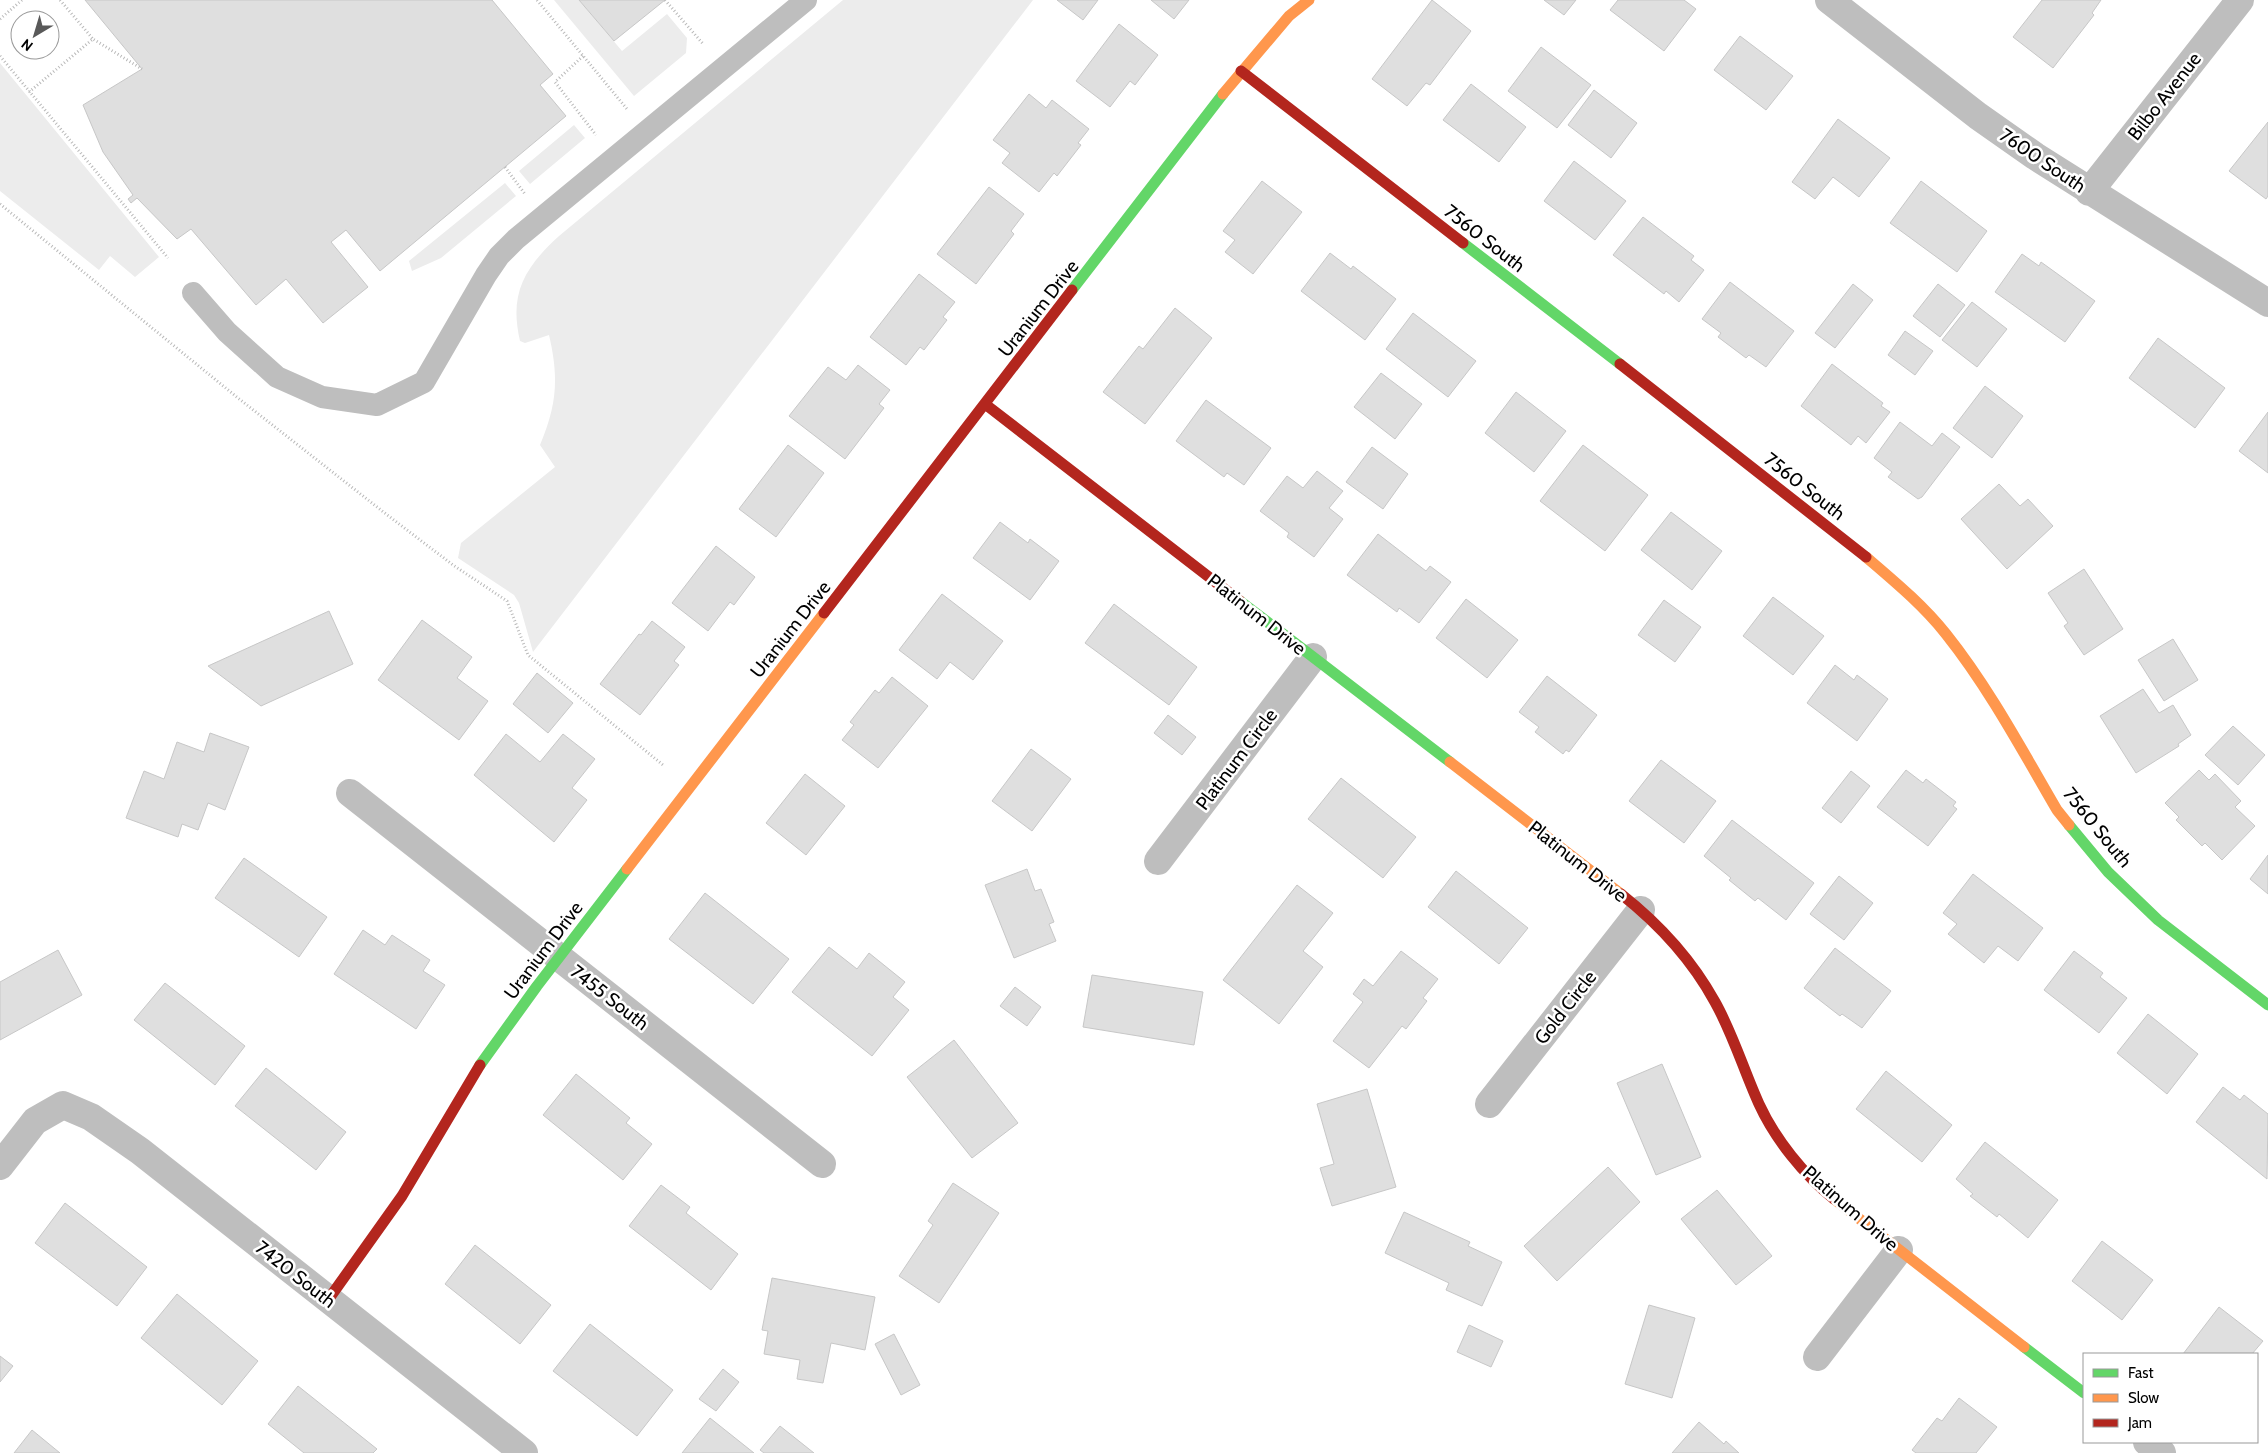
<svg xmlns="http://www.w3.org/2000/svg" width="2268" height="1453" viewBox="0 0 2268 1453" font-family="Cabin,sans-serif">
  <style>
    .green { fill: #ececec }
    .building { fill: #dfdfdf; stroke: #c7c7c7 }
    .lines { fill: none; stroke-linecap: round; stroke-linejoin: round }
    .path { stroke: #b9b9b9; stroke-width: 3; stroke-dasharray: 1 2.5; stroke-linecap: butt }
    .lane { stroke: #bebebe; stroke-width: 22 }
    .street { stroke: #bebebe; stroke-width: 28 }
    .fast { stroke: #63d668; stroke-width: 11 }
    .slow { stroke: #ff974d; stroke-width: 11 }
    .jam { stroke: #b3261e; stroke-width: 11 }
    .labels { text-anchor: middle; stroke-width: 5; stroke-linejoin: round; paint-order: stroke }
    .street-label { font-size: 19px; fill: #000; stroke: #fff }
  </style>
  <rect width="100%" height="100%" fill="#fff"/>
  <path class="green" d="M554,0H579L622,51L667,14L687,38L686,53L634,96Z
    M843,0H1033L533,652L519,603L514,595L458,558L461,543L555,467L540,445C557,404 559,378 549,335L525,343L520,341C509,294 524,268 559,236Z
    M0,63L159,257L135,277L110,256L99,270L0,191Z
    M574,125L585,138L530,184L519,171Z
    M505,183L516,196L441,258L412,271L409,261Z"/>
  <path class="building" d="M85,0H492L553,74L540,85L566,116L380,271L346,230L331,242L368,287L323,323L286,279L256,305L191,229L177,239L137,198L131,203L128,199L133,195L103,152L83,105L142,69Z
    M579,0H665L614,41Z
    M1057,0H1098L1083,20Z
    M1151,0H1189L1174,19Z
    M1432,0L1471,31L1430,85L1426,83L1407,106L1372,79Z
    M1544,0H1576L1564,15Z
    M1618,0H1684L1696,9L1664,51L1610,10Z
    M2042,0H2101L2092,13L2094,15L2053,68L2013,37Z
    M1119,24L1158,55L1135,85L1130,81L1110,107L1076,81Z
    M1740,36L1793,76L1766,110L1714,70Z
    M1541,47L1591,85L1557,128L1508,91Z
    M1471,84L1526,127L1499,162L1443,120Z
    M1594,90L1637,123L1611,158L1568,125Z
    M1029,94L1046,108L1052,100L1089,129L1078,143L1081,145L1057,176L1054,173L1039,192L1002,163L1010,153L993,140Z
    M1838,119L1890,158L1859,197L1833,177L1815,199L1792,182Z
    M2268,122V196L2266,199L2229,171Z
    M1574,161L1626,201L1595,240L1544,201Z
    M1262,181L1302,212L1253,274L1225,252L1235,240L1223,231Z
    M1921,181L1987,231L1957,272L1890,223Z
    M989,187L1024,214L1011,231L1014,234L976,284L937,254Z
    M1643,217L1694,256L1691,260L1704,270L1679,302L1666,291L1664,294L1613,255Z
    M1330,253L1351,269L1353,266L1396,299L1365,340L1301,291Z
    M2022,254L2039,266L2041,262L2095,301L2065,342L1995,292Z
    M919,274L955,302L943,317L947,320L924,350L920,347L906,365L870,337Z
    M1730,282L1794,331L1766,367L1749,355L1746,358L1718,337L1721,333L1702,319Z
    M1853,284L1873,300L1835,348L1815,333Z
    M1938,284L1965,305L1940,337L1913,316Z
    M1972,302L2007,329L1977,367L1942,340Z
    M1175,308L1212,338L1145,424L1103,392L1139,346L1143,349Z
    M1413,313L1476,361L1448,397L1386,349Z
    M1905,331L1933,351L1915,375L1888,355Z
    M2158,338L2225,388L2195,428L2129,378Z
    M1832,364L1883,403L1881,406L1890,412L1866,443L1858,436L1851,445L1801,406Z
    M858,365L890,390L879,404L884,408L845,459L789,416L828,367L846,380Z
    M1381,373L1422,404L1395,439L1354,407Z
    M1985,386L2023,416L1992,458L1953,428Z
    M1516,392L1566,431L1534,472L1485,433Z
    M1206,400L1271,448L1244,485L1227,473L1224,477L1176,441Z
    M2268,412V473L2239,451Z
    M1900,422L1932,446L1942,433L1960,447L1922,497L1918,499L1888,477L1892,472L1874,458Z
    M788,445L824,473L776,537L739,509Z
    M1583,445L1648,495L1605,551L1540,501Z
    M1372,447L1408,474L1383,509L1346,482Z
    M1317,471L1343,491L1329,508L1343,519L1314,557L1287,537L1289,533L1260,511L1287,476L1303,488Z
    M1999,484L2020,506L2028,499L2053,526L2007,569L1961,519Z
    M1671,512L1722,551L1692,590L1641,550Z
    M1000,522L1028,543L1030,539L1059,561L1030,600L973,558Z
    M1378,534L1426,571L1430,566L1451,582L1419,623L1399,608L1397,612L1347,575Z
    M716,546L755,577L734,605L730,602L708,631L672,603Z
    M2084,569L2123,629L2084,655L2064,626L2068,623L2048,593Z
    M942,594L1003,641L973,680L950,662L937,679L899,650Z
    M1773,597L1824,636L1793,675L1743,636Z
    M1466,599L1518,640L1487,678L1436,638Z
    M1664,600L1701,627L1675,662L1638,635Z
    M1114,604L1197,667L1169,705L1085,643Z
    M329,611L353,664L261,706L208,666Z
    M422,620L472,657L457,678L488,701L459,740L378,680Z
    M652,621L685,647L674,661L679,665L640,715L600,684L639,634L641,635Z
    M2173,639L2198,680L2164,701L2138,660Z
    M1835,665L1854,680L1857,675L1888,699L1857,741L1807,703Z
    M537,673L573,703L548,733L513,704Z
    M1547,676L1597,715L1569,752L1566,750L1563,754L1535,732L1539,727L1519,712Z
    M892,677L928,706L878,768L842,740L854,725L850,722L875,690L879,693Z
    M2143,689L2159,713L2173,705L2191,735L2178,744L2179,746L2136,773L2100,716Z
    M1168,715L1196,737L1182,755L1154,733Z
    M2233,726L2265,755L2238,785L2205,755Z
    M210,733L249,747L225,810L208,803L198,830L182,824L178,837L126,818L144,771L164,779L177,742L204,752Z
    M506,734L540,762L563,734L595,759L572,788L587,800L554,842L474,775Z
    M1031,749L1071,779L1032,831L992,801Z
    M1661,760L1716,801L1684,843L1629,801Z
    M1906,770L1923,783L1926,779L1956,802L1953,806L1957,809L1928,846L1877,807Z
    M2199,770L2209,780L2215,774L2241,801L2235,807L2255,826L2222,860L2205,843L2202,846L2176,820L2179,817L2165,803Z
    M1851,771L1870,786L1841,823L1822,808Z
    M805,774L845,806L806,855L766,823Z
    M1341,778L1416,837L1383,878L1308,819Z
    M1732,820L1814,883L1786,920L1758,898L1755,901L1729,880L1731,878L1704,856Z
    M2268,855V894L2250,879Z
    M244,858L327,917L299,957L215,898Z
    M1027,869L1035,891L1041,889L1054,922L1049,924L1056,941L1014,958L985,885Z
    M1456,871L1528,928L1499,964L1428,907Z
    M1973,874L2043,928L2018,961L1998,946L1984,963L1948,934L1957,924L1943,913Z
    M1839,876L1873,903L1844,940L1810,914Z
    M1297,885L1333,913L1303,951L1323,967L1279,1024L1223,980Z
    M705,893L789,959L753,1004L669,939Z
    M363,930L385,945L392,935L430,960L423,971L445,985L416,1029L334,974Z
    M829,947L857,969L869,953L905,982L893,997L909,1010L872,1056L792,992Z
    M1835,948L1891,991L1862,1028L1842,1014L1840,1016L1804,988Z
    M58,950L82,995L0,1040V982Z
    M1401,951L1438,979L1423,998L1427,1001L1406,1029L1402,1026L1369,1068L1333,1041L1363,1002L1353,994L1364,979L1373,986Z
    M2074,951L2103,973L2100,977L2127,998L2099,1033L2044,990Z
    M1092,975L1203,992L1194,1045L1083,1027Z
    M165,983L245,1046L215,1085L134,1020Z
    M1015,987L1041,1007L1027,1026L1000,1006Z
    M2148,1014L2198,1054L2167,1094L2117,1053Z
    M954,1040L1018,1123L972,1158L907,1077Z
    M1662,1064L1701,1157L1656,1175L1617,1083Z
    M266,1068L346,1132L316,1170L235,1106Z
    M1886,1071L1952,1125L1922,1162L1856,1109Z
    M576,1074L630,1118L626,1123L652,1144L623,1180L543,1115Z
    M2223,1087L2240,1100L2244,1095L2268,1114L2267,1179L2196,1122Z
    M1367,1089L1396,1187L1332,1206L1320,1168L1334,1164L1317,1104Z
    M1985,1142L2058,1200L2028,1238L1999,1214L1997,1217L1970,1196L1973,1194L1956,1179Z
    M1608,1167L1640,1202L1557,1281L1524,1246Z
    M953,1183L999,1213L939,1303L899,1276L933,1225L928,1221Z
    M661,1185L690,1207L686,1213L738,1254L711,1290L629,1226Z
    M1717,1190L1772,1256L1736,1285L1681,1219Z
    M65,1203L147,1267L117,1306L35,1243Z
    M1404,1212L1470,1242L1468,1246L1502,1262L1482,1306L1446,1290L1449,1283L1385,1253Z
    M2102,1241L2153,1280L2122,1320L2072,1281Z
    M475,1245L551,1305L520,1344L445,1284Z
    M772,1278L875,1297L865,1350L831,1343L823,1383L797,1379L800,1360L764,1354L768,1331L762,1330Z
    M177,1294L258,1361L222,1405L141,1338Z
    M1649,1305L1695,1318L1672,1398L1625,1384Z
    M2219,1307L2263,1341L2252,1354H2183Z
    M590,1324L673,1390L637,1436L553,1371Z
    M1469,1325L1503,1341L1491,1367L1457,1352Z
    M894,1334L920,1385L901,1395L875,1344Z
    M0,1356L13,1366L0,1382Z
    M723,1369L739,1382L716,1411L699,1399Z
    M298,1386L377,1449L373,1453H304L268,1424Z
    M1959,1398L1997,1427L1976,1453H1916L1912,1450L1937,1418L1942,1421Z
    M710,1418L754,1453H682Z
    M1699,1422L1724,1444L1726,1441L1739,1453H1672Z
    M780,1426L814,1453H764L760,1450Z
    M32,1430L60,1453H14Z"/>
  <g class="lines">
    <path class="path" d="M60,0L93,39
      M537,0L627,109
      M665,0L704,45
      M0,19L22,0
      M0,56L168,258
      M583,56L555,82L596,135
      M29,92L93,39L142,69
      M505,167L525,194
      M0,204L238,398L386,514L453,565L507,601L528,655L663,765"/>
    <path class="lane" d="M193,293L227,332L277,377L322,397L377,405L424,382L486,275L499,256L516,239L806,0"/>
    <path class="street" d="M1829,0L1978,116L2035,156L2268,303
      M2089,192L2240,0
      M350,793L822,1164
      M1158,861L1313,657
      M1489,1104L1641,910
      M0,1166L35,1121L63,1105L91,1117L140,1151L524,1453
      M1817,1357L1899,1250
      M2147,1442L2162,1453"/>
    <path class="fast" d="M1463,243L1620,364
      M1072,290L1223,94
      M1240,601L1450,762
      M2069,825L2108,872L2158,920L2268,1005
      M480,1065L537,986L627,869
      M2024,1347L2084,1393"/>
    <path class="slow" d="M1223,94L1289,16L1309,0
      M1866,557C1894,581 1923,605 1946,634C1989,688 2022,750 2057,810L2069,825
      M1450,762L1621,894
      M627,869L824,613
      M1834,1199L2024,1347"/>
    <path class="jam" d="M1241,71L1463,243
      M1620,364L1866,557
      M985,404L1240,601
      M824,613L1072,290
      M1621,894C1659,924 1692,960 1715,1002C1733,1034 1744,1071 1759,1104C1775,1139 1804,1175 1834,1199
      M328,1300L402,1196L480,1065"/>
  </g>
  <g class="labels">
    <g class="street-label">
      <text transform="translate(2164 96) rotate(-52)" y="7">Bilbo Avenue</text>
      <text transform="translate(2043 160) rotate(34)" y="7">7600 South</text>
      <text transform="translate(1485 238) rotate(38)" y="7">7560 South</text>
      <text transform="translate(1038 308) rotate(-52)" y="7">Uranium Drive</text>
      <text transform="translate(1805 486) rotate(38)" y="7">7560 South</text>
      <text transform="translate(1257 614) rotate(38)" y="7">Platinum Drive</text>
      <text transform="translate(790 629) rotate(-52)" y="7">Uranium Drive</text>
      <text transform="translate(1236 759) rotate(-53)" y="7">Platinum Circle</text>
      <text transform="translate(2098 827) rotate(51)" y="7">7560 South</text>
      <text transform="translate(1578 861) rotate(38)" y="7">Platinum Drive</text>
      <text transform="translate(543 950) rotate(-53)" y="7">Uranium Drive</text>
      <text transform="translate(610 997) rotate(38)" y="7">7455 South</text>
      <text transform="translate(1565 1007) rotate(-52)" y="7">Gold Circle</text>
      <text transform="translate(1851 1208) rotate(41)" y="7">Platinum Drive</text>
      <text transform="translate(296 1274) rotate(38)" y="7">7420 South</text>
    </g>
  </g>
  <rect x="2083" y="1353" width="175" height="90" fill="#ffffff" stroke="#999999"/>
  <rect x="2093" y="1369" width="25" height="8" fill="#63d668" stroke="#999999"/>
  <text x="2128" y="1378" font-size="15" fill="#000000">Fast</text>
  <rect x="2093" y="1394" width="25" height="8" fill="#ff974d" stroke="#999999"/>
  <text x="2128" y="1403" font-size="15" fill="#000000">Slow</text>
  <rect x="2093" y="1419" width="25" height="8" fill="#b3261e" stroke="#999999"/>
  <text x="2128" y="1428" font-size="15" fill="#000000">Jam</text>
  <g transform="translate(35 35) rotate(218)"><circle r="24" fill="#ffffff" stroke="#999999"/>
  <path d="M0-4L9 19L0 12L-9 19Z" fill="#595959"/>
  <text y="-8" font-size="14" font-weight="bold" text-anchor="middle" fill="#000000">N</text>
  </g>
</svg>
